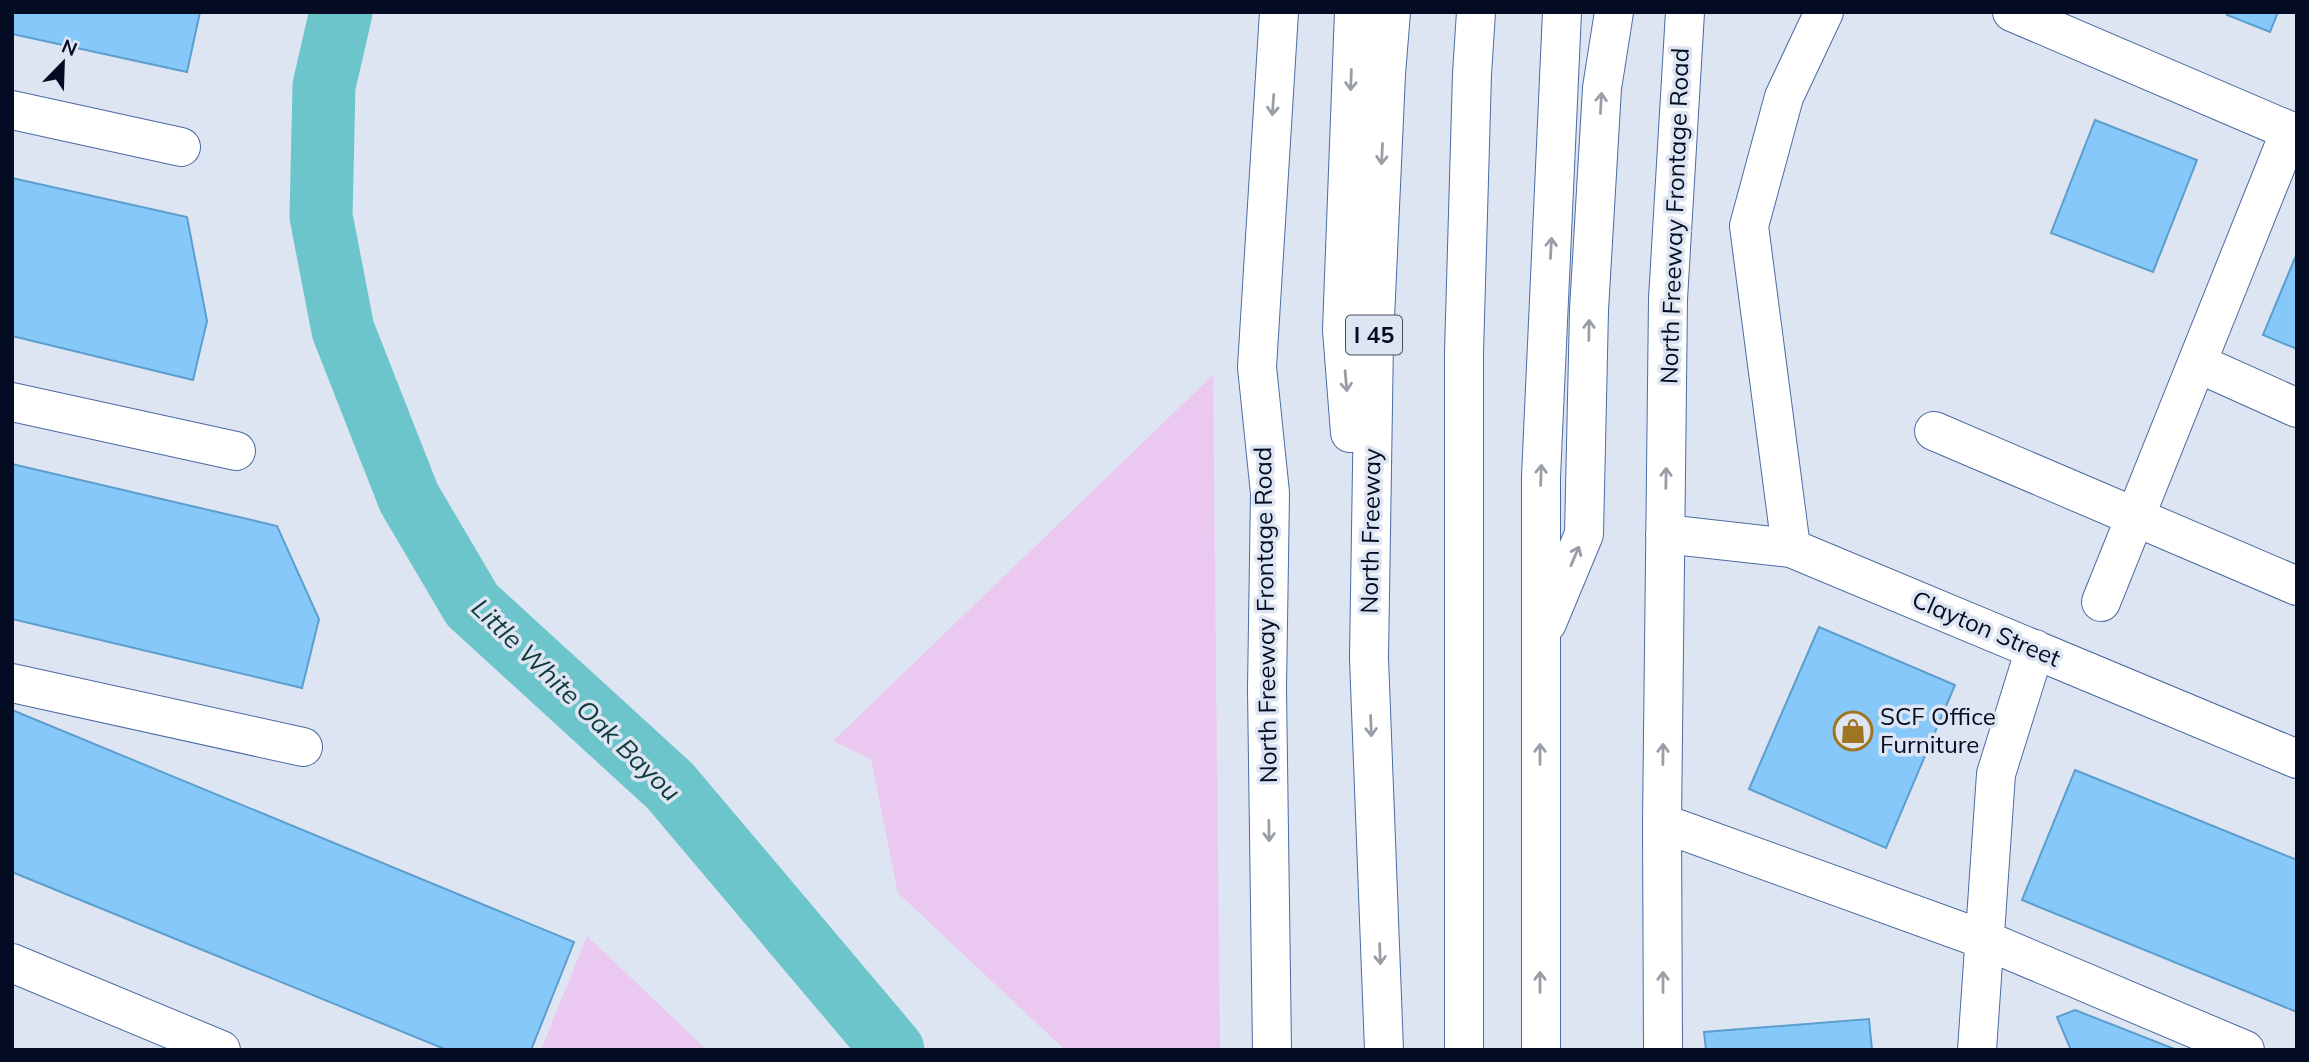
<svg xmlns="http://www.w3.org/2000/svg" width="2309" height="1062" viewBox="0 0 2309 1062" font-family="Mulish,sans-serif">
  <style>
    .green { fill: #ebc8f0 }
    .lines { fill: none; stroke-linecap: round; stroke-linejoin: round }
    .river { stroke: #6bc5cb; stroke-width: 63 }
    .building { fill: #85c8f9; stroke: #5c9ecd; stroke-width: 2 }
    .minor-casing { stroke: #4b6ba3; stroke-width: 40 }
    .highway-casing { stroke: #4b6ba3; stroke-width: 40 }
    .minor { stroke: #fff; stroke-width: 38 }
    .highway { stroke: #fff; stroke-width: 38 }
    .oneway { stroke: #9a9ea7 }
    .labels { text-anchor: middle; stroke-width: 7; stroke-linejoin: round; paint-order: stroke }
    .shield { fill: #dee5f2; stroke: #454d60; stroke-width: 2 }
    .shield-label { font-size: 23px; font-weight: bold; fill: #030c22 }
    .street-label { font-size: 24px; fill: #030c22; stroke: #dee5f2 }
    .poi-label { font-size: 24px; fill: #030c22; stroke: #dee5f2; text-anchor: start }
    .water-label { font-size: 26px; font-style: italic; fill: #103c3f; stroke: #dee5f2 }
  </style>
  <rect width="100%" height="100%" fill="#dee5f2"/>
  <path class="green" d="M1213,375L1220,1050H1065L898,893L871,759L833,741Z
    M587,936L707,1050H541Z"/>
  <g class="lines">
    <path class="river" d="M341,12L324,86L321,216L343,330L409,498L472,605L670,786L893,1050"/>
  </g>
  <path class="building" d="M12,12H200L187,72L12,34Z
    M2228,12H2278L2270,32L2227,15Z
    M2095,120L2197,160L2153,272L2051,233Z
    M12,178L187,217L207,321L193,380L12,336Z
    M2297,253V349L2263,335Z
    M12,464L277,526L319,619L302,688L12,619Z
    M1819,627L1955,685L1886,848L1749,789Z
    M12,710L574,942L531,1050H447L12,872Z
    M2075,770L2297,860V1012L2022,900Z
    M2075,1010L2177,1050H2071L2057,1017Z
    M1869,1019L1872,1050H1706L1704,1032Z"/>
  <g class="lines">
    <defs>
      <path id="minor" d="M2012,12L2297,134
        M12,110L181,147
        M2197,363L2297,408
        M12,402L236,451
        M1934,431L2297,586
        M1665,534L1791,548L2297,759
        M1791,548L1749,226L1784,97L1824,12
        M2101,602L2290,131
        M12,683L303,747
        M1662,823L1985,940L2245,1050
        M12,963L221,1050
        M1272,1050L1267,689L1270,493L1257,367L1279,12
        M1663,1050L1662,823L1668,299L1685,12
        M1977,1050L1996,774L2035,649"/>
      <path id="highway" d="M1350,433L1342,330L1354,12
        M1547,623L1584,534L1589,310L1602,88L1614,12
        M1384,1050L1369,658L1374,341L1386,74L1391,12
        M1464,1050V353L1472,74L1476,12
        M1541,1050V477L1562,12"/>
    </defs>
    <use href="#minor" class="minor-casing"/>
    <use href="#highway" class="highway-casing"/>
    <use href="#minor" class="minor"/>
    <use href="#highway" class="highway"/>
  </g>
  <defs><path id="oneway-shaft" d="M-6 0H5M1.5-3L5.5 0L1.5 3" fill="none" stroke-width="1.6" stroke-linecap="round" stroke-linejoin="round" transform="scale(1.75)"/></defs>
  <g class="oneway">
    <use href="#oneway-shaft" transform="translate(1351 80) rotate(92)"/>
    <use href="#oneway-shaft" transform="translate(1601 103) rotate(-87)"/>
    <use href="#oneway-shaft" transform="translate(1273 105) rotate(94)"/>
    <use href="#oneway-shaft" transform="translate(1382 154) rotate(93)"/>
    <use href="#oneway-shaft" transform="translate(1551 248) rotate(-87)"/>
    <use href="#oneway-shaft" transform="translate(1589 330) rotate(-89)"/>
    <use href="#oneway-shaft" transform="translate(1346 381) rotate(85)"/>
    <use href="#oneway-shaft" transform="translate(1541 475) rotate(-88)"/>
    <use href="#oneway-shaft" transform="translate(1666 478) rotate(-89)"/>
    <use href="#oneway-shaft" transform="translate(1575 556) rotate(-67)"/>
    <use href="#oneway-shaft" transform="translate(1371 726) rotate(88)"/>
    <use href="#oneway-shaft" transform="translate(1540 754) rotate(-90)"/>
    <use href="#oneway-shaft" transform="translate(1663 754) rotate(-89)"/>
    <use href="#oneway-shaft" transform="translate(1269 831) rotate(89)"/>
    <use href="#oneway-shaft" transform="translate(1380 954) rotate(88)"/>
    <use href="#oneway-shaft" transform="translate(1540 982) rotate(-90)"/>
    <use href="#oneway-shaft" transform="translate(1663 982) rotate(-90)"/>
  </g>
  <defs>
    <symbol id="shop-ring" viewBox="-11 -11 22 22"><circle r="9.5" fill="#dee5f2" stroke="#9e7623" stroke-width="1.5"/><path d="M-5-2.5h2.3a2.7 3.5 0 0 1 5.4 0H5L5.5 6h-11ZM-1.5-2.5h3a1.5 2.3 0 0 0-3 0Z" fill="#9e7623"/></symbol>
  </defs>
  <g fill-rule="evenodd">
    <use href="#shop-ring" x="1831" y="709" width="44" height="44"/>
  </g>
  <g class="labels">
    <rect class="shield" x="1346" y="315.5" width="56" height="39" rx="5"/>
    <g class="shield-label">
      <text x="1374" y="343">I 45</text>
    </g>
    <g class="street-label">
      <text transform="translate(1675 216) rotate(-88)" y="8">North Freeway Frontage Road</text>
      <text transform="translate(1371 531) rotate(-89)" y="8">North Freeway</text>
      <text transform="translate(1266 615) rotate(-91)" y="8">North Freeway Frontage Road</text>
      <text transform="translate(1986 629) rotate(23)" y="8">Clayton Street</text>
    </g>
    <g class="poi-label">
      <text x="1880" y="725">SCF Office<tspan x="1880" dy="28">Furniture</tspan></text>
    </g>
    <g class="water-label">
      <text transform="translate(576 700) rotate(44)" y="9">Little White Oak Bayou</text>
    </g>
  </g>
  <rect width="2309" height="1062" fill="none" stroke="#030c22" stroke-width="28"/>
  <g transform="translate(63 63) rotate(23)" stroke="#dee5f2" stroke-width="5" paint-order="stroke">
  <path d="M0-5L12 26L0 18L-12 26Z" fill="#030c22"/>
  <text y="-10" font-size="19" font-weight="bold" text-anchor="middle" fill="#030c22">N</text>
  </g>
</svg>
